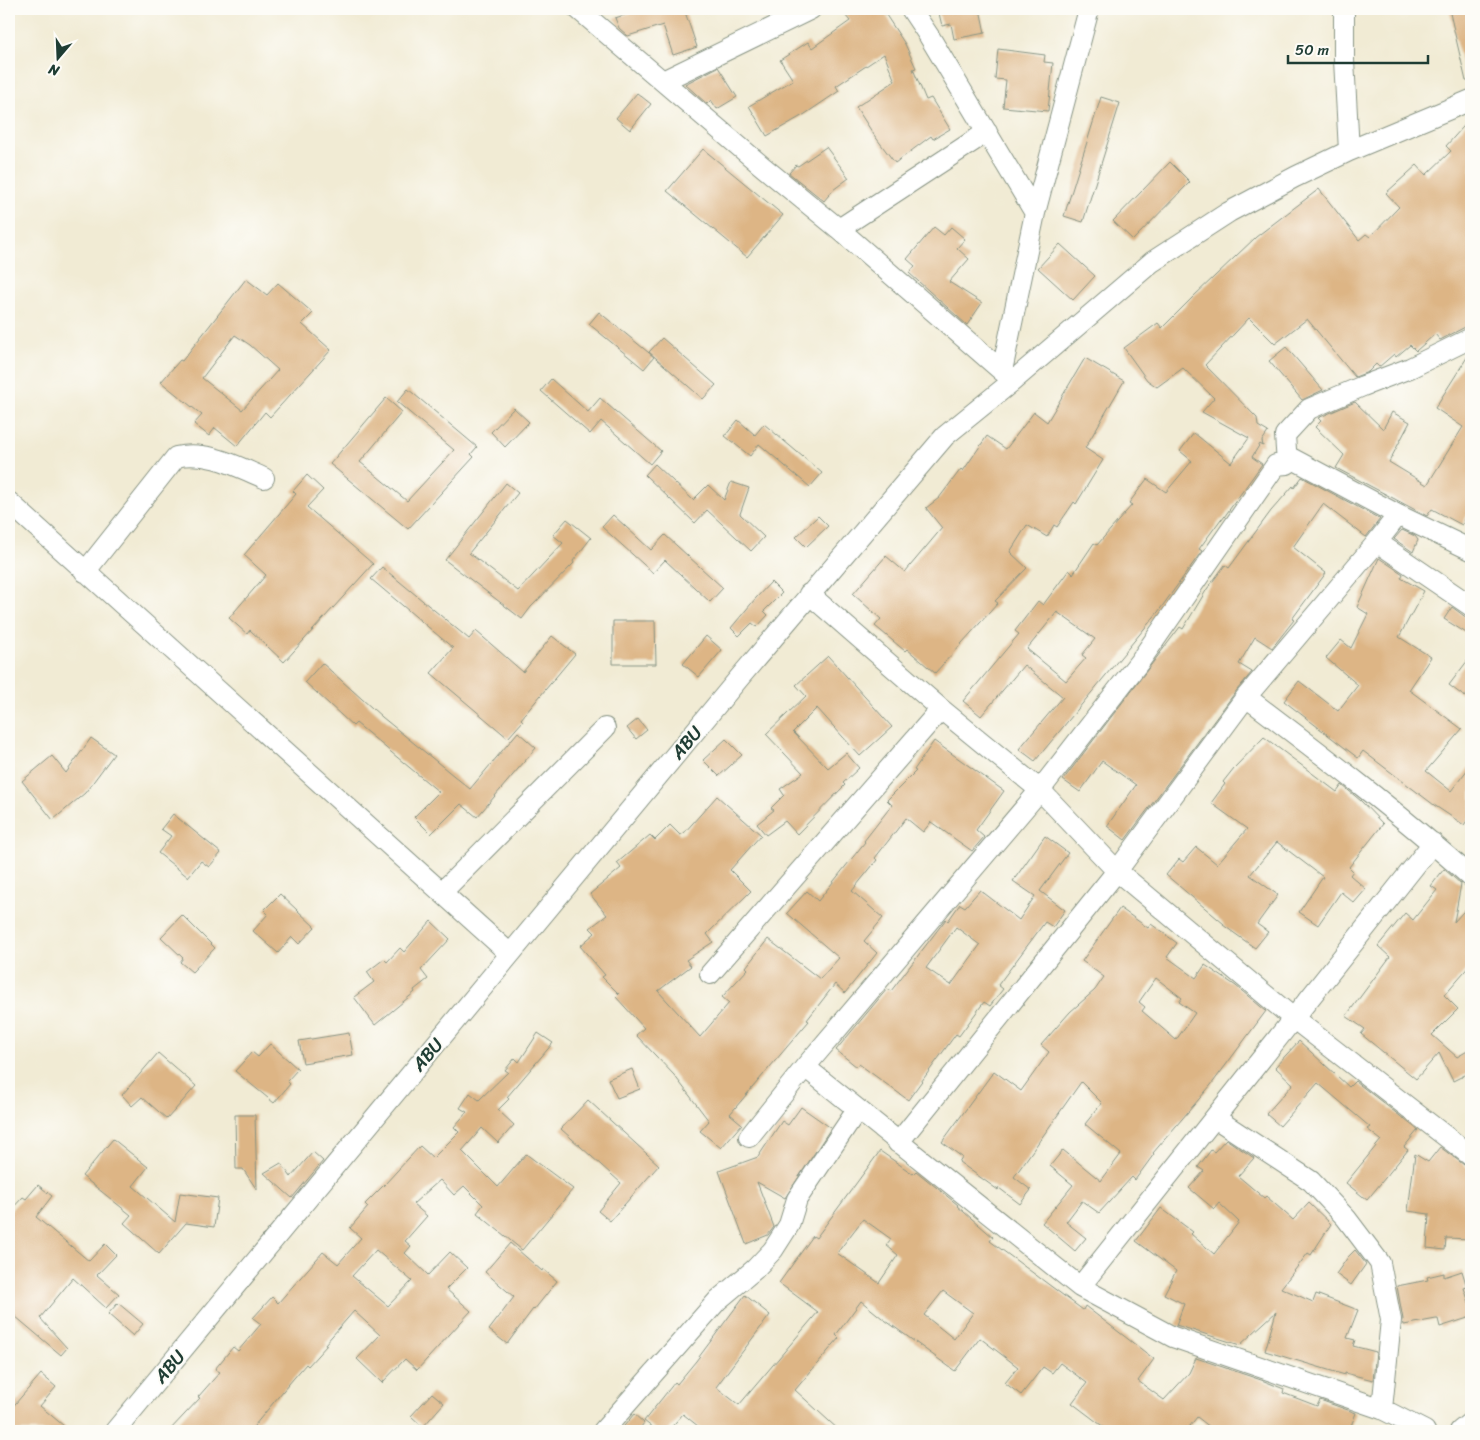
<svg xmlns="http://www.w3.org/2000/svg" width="1480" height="1440" viewBox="0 0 1480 1440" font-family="Sriracha,sans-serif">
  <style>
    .building { fill: #ddb585; fill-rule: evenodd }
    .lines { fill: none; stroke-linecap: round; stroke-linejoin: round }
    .street-casing { stroke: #889484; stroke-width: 22 }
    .street { stroke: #fff; stroke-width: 20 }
    .labels { text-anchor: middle; stroke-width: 4; stroke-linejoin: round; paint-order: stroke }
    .street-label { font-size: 19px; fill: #1f3d34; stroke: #fdfcf7 }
  </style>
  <rect width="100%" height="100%" fill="#fdfcf7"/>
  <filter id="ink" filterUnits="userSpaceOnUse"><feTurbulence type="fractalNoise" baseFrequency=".02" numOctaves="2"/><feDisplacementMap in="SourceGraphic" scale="10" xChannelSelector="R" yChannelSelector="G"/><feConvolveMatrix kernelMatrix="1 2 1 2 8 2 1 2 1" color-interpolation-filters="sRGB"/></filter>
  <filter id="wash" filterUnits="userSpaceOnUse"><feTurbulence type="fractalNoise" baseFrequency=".0096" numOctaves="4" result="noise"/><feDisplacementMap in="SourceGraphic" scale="20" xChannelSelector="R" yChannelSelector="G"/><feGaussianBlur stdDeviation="1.12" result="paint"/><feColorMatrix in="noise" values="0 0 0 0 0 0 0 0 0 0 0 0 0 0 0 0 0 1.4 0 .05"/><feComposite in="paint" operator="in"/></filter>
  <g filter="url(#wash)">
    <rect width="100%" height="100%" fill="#f1ebd4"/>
    <g id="blocks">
      <path class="building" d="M643,9H684L697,47L673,55L663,25L628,36L619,28L615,18Z
        M855,9H882L905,44L916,68L913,69L926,100L931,98L950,129L933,139L931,136L895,163L874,135L856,107L895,81L884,54L836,86L839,91L805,114L767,136L749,106L793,80L780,60L808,42L812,48L850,21L845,15Z
        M938,9H980L985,33L954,39L951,24L942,26Z
        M1449,9H1466L1471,30V81H1466Z
        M998,49L1045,55L1044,62L1053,63L1048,111L1003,107L1006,80L995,79Z
        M718,67L737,97L717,109L711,100L707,104L685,84Z
        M637,93L651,104L630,130L616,118Z
        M1101,97L1120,103L1083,222L1064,216Z
        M1471,118V324L1440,340L1435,334L1416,351L1410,345L1396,357L1394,354L1379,367L1376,364L1368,372L1355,377L1307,319L1275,344L1249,318L1205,365L1257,418L1258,426L1268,432L1262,441L1263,446L1260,444L1252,457L1262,464L1222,520L1221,519L1199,549L1202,551L1158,612L1035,761L1019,749L1063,697L1024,665L981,716L963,701L1019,634L1015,631L1038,601L1043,605L1069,570L1073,574L1094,543L1097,545L1132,505L1129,503L1147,479L1166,492L1192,461L1180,451L1194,433L1231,463L1249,438L1202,412L1214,398L1183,368L1157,387L1147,380L1124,348L1158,323L1162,328L1194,296L1256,237L1319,189L1359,240L1366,234L1370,237L1399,207L1386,193L1417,165L1426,175L1451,151L1446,146ZM1057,612L1095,639L1082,655L1086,658L1066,681L1027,649Z
        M826,147L849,178L833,190L824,201L789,173L796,165L798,166Z
        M703,149L783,215L747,257L667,191Z
        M1170,162L1190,182L1133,240L1113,221Z
        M934,227L944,235L951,227L965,239L957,248L969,259L949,282L982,303L967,325L909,273L915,266L907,259Z
        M1060,244L1095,276L1073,300L1038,268Z
        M246,279L267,295L278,283L313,313L302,324L331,350L270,417L265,412L237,446L215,428L209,436L194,424L202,415L161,382L180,360L182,361ZM235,335L250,345L278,370L242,410L202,378Z
        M599,312L654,357L644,369L589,324Z
        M662,338L716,385L703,399L649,352Z
        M1286,347L1323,390L1302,400L1269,361Z
        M1471,351V508L1462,525L1432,509L1427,516L1336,468L1344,455L1315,427L1321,421L1318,418L1355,402L1383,429L1392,412L1410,422L1389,462L1427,485L1463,427L1435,408Z
        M1085,358L1124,381L1085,448L1103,460L1076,504L1074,502L1057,527L1054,525L1047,537L1027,525L1010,552L1027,568L995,601L998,603L935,673L907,649L905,651L875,626L881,619L853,594L886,556L905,572L942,528L926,508L939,498L961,469L963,471L987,436L1006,449L1034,412L1047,422Z
        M551,379L588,412L600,398L661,451L650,464L601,421L590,434L541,391Z
        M408,389L477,447L471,454L474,457L408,529L330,464L386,398L402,412L360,462L407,501L454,450L397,402Z
        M514,408L529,422L505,447L491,432Z
        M738,420L755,435L764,424L822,473L810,487L759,444L750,456L725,436Z
        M655,464L693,500L708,485L724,500L731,482L749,488L740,514L764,537L751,551L707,510L695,523L645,475Z
        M307,475L323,490L307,507L373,564L284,662L250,630L247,634L229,618L266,575L244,555L296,494L293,491Z
        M1302,477L1380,519L1366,537L1323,504L1293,547L1326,573L1292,619L1294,620L1272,648L1255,637L1239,664L1252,672L1237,690L1125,840L1107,826L1136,785L1102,761L1080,792L1063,780L1180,627L1183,629L1207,589L1225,565L1229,568L1271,511L1293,486L1294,488Z
        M506,483L518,493L469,553L518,591L563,543L553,535L567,519L591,538L573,561L574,563L531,607L522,619L445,560Z
        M613,515L651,550L665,535L723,588L710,602L665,560L653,573L602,527Z
        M818,516L828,526L806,547L796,537Z
        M1402,530L1415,536L1418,540L1413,552L1394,539Z
        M1379,558L1403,574L1401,578L1424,591L1399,637L1431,657L1409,690L1462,729L1426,771L1451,791L1471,765V815L1464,825L1434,805L1363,751L1358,758L1284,701L1299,681L1338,711L1358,685L1326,658L1341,640L1351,648L1368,614L1357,607Z
        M382,567L469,639L476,631L523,672L552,636L575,654L521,719L523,721L508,738L431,673L453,648L371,579Z
        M771,582L782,593L764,611L768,615L757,627L752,623L739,636L731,628L756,598Z
        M1452,607L1471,621V636L1444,619Z
        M613,621H655L656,664H613Z
        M706,636L722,650L699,677L683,664Z
        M828,656L892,727L860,756L817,708L793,732L828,768L846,753L859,768L843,783L845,785L797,834L785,821L766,835L757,824L774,810L771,808L784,795L780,789L803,773L766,734L806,696L796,685Z
        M1471,656V690L1465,697L1449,685Z
        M322,663L382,717L470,789L518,732L536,748L477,817L461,804L431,834L414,817L439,792L356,723L353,726L305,682Z
        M638,719L647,730L636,739L627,728Z
        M1264,737L1337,792L1342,785L1361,801L1383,824L1349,867L1353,871L1350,875L1366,889L1354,903L1341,892L1318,925L1299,912L1323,877L1277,842L1250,875L1278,895L1257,924L1268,932L1255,948L1223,925L1224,924L1166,875L1179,859L1183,862L1196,847L1217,864L1247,829L1211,803L1225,784L1223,782L1234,768Z
        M91,738L114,754L85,793L53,820L22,781L52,756L66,773Z
        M726,739L742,755L719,776L703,760Z
        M934,741L1004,791L976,830L984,837L972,851L931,822L923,832L906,818L875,858L877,860L852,891L883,918L864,941L877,953L845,993L835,984L807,1020L809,1021L730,1114L742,1124L721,1148L700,1131L709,1121L674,1075L636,1035L644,1028L616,997L619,994L602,977L605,975L580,946L595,933L590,928L607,915L590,894L621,868L617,863L650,835L655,840L670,825L680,835L684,833L717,796L761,835L730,870L751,891L707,934L713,942L686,960L691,966L658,991L700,1037L729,1003L722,997L748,969L746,967L768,939L820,979L839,958L787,913L807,891L818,901L865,842L864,841L892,805L887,800L916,771L914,770Z
        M173,814L221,853L209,867L201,861L188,877L158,853L171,836L161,829Z
        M1045,836L1068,853L1040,891L1065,910L1053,927L1045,922L998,985L1003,989L990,1006L984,1002L959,1036L956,1034L908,1100L859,1064L857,1067L836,1050L887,989L891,991L946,919L948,921L960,904L965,907L980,890L1019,920L1035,896L1013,881ZM956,927L980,945L951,985L926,968Z
        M1444,869L1461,884L1454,922L1471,903V964L1444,995L1458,1009L1432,1035L1457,1057L1471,1049V1072L1453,1081L1439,1053L1416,1079L1361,1034L1365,1029L1346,1016L1390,957L1378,946L1405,913L1413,920L1437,890L1431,886Z
        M280,894L315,927L299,944L292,937L278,953L253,931L268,914L264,910Z
        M1120,908L1148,928L1151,924L1177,943L1167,957L1196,978L1205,965L1236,986L1266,1011L1211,1085L1153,1153L1154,1154L1135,1180L1132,1177L1099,1213L1082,1201L1066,1222L1086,1238L1075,1251L1042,1223L1073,1185L1050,1166L1063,1150L1101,1181L1121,1154L1085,1124L1102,1103L1081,1082L1014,1177L1031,1190L1020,1204L999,1188L998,1190L959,1162L962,1157L942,1142L994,1071L1021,1091L1049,1052L1041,1045L1070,1012L1095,990L1104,977L1082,961ZM1156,978L1182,998L1179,1002L1195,1013L1176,1040L1142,1011L1145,1007L1139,1002Z
        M182,915L215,948L192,972L180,962L183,958L161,937Z
        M431,921L450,939L421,970L428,979L414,990L415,992L375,1025L354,997L374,982L367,972L384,959L387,962L400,948L404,952Z
        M349,1033L353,1055L303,1063L299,1041Z
        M538,1033L553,1043L507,1097L509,1099L498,1110L514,1125L498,1143L482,1128L462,1151L498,1187L526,1154L573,1189L522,1250L477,1213L483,1205L464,1186L454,1195L440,1180L413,1204L427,1216L405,1241L411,1246L405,1253L428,1275L450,1252L467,1268L446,1289L471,1311L417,1370L405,1359L382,1383L357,1359L380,1335L354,1311L325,1344L327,1345L308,1366L306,1364L288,1385L250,1431H169L200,1398L198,1397L220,1372L215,1369L233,1347L238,1351L261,1324L253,1318L272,1297L278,1303L323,1252L338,1264L361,1238L350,1228L368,1207L365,1204L385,1184L420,1146L433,1158L459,1132L454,1127L467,1112L460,1108L470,1093L479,1100L508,1072L505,1070L515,1058L519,1062ZM376,1250L412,1281L388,1306L352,1276Z
        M1299,1041L1349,1087L1355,1081L1418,1130L1404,1147L1408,1150L1367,1200L1346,1183L1381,1140L1367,1129L1370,1127L1318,1083L1280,1126L1266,1114L1293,1084L1275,1067Z
        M270,1044L298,1069L287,1081L290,1084L274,1103L235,1071L252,1052L258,1057Z
        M158,1053L196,1086L167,1119L142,1097L132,1106L122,1095Z
        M632,1069L640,1089L617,1098L608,1079Z
        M588,1100L659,1165L610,1221L598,1211L621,1183L561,1129Z
        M801,1107L831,1128L785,1198L757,1182L774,1227L768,1235L746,1244L719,1171L758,1157L782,1121L788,1125Z
        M235,1115H255L257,1190L243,1169H236Z
        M113,1139L148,1167L133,1186L175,1222L180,1193L218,1198L214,1227L186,1223L159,1254L124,1223L131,1215L82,1176Z
        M1226,1139L1254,1158L1238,1176L1264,1198L1266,1196L1293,1220L1309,1203L1331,1224L1311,1255L1308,1253L1281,1288L1313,1302L1316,1294L1358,1310L1347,1338L1355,1340L1353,1346L1376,1352L1373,1380L1345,1373V1375L1265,1351L1276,1312L1240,1345L1176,1325L1184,1304L1164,1294L1176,1271L1136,1241L1161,1208L1193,1232L1191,1234L1214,1254L1239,1222L1219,1203L1214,1209L1189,1188L1204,1171L1198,1167L1211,1150L1214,1152Z
        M1440,1147L1471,1170L1470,1239L1446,1238L1445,1250L1427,1248L1429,1214L1408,1211L1415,1154L1428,1162Z
        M880,1151L913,1174L916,1171L958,1205L957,1206L993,1237L990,1241L1083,1310L1085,1306L1154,1359L1138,1381L1164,1400L1189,1373L1196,1358L1264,1381L1284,1389L1283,1393L1317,1406L1320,1400L1356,1413L1349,1431H1215L1197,1417L1186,1431H1109L1072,1403L1087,1383L1060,1363L1052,1373L1043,1367L1021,1395L1005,1383L1018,1367L980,1338L955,1371L882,1318L861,1301L836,1335L839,1338L795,1390L840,1431H704L683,1414L668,1431H657L644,1421L675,1382L677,1384L696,1361L745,1295L770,1315L716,1387L739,1405L818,1312L779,1283L813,1236L816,1238ZM863,1219L891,1239L886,1245L898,1255L879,1283L837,1253ZM943,1291L973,1313L954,1339L924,1315Z
        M313,1152L323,1161L292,1198L264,1173L281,1163L291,1177Z
        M38,1185L52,1196L36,1217L89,1261L105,1244L116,1255L97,1275L119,1294L106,1308L73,1278L40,1318L67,1348L61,1355L9,1311V1212L23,1197L26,1199Z
        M510,1243L542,1271L543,1269L557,1281L534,1310L533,1309L507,1344L489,1330L514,1297L485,1272Z
        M1355,1250L1366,1264L1351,1285L1336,1274L1348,1257Z
        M1462,1271L1467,1287L1464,1288L1471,1308V1317L1440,1327L1438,1319H1436L1404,1325L1397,1286L1428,1280L1427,1277L1444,1273V1277Z
        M118,1303L143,1324L133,1336L108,1314Z
        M41,1374L56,1387L40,1406L70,1431H14L9,1427V1411Z
        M432,1393L444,1403L423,1427L411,1416Z
        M634,1414L644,1423L638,1431H620Z"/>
    </g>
  </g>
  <g filter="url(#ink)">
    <use href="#blocks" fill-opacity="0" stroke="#889484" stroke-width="1"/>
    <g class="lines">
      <defs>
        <path id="street" d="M578,9L762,166L839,229L1002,371
          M911,9L929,36L1035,213
          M1344,9V60L1349,151
          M663,81L811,9
          M839,229L987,132
          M1010,377L1002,371L1035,213L1089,9
          M1287,464L1285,435L1309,409L1363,386L1410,368L1471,338
          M9,502L510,954
          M1377,542L1471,606
          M85,572L176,457C207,450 236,466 264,478
          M809,594L941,709L1040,790L1117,871L1293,1018L1471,1156
          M1246,697C1323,755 1399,813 1471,877
          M442,892L605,728
          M710,974L941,709
          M805,1067L1080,1287L1173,1337L1382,1409L1425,1431
          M1215,1118L1311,1181L1346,1218L1380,1263L1391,1320L1382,1409
          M749,1137L805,1067L1040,790L1140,661L1276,465L1287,464L1293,459L1398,515L1471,550
          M898,1143L1117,871L1246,697L1377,542L1398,515
          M1080,1287L1433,843
          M115,1431L740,677L945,436L1014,380L1152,262L1229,212L1295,177L1349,151L1471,100
          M603,1431L718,1300L755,1269L773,1250L789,1225L797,1199L857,1110
          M1460,1431L1471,1422"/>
      </defs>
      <use href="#street" class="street-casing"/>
      <use href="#street" class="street"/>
    </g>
  </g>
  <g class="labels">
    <g class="street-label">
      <text transform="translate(686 742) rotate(-50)" y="7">ABU</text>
      <text transform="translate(427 1054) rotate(-50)" y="7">ABU</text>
      <text transform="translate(169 1366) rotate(-50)" y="7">ABU</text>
    </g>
  </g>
  <rect width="1480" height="1440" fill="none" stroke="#fdfcf7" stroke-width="30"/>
  <g transform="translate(58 58) rotate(199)" stroke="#fdfcf7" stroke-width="4" paint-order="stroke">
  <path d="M0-4L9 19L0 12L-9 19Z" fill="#1f3d34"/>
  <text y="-8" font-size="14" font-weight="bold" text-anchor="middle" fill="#1f3d34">N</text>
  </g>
  <path d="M1288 55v8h140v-8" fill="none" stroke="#1f3d34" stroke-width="2.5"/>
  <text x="1295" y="55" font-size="15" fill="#1f3d34" stroke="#fdfcf7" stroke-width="4" paint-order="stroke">50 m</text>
</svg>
